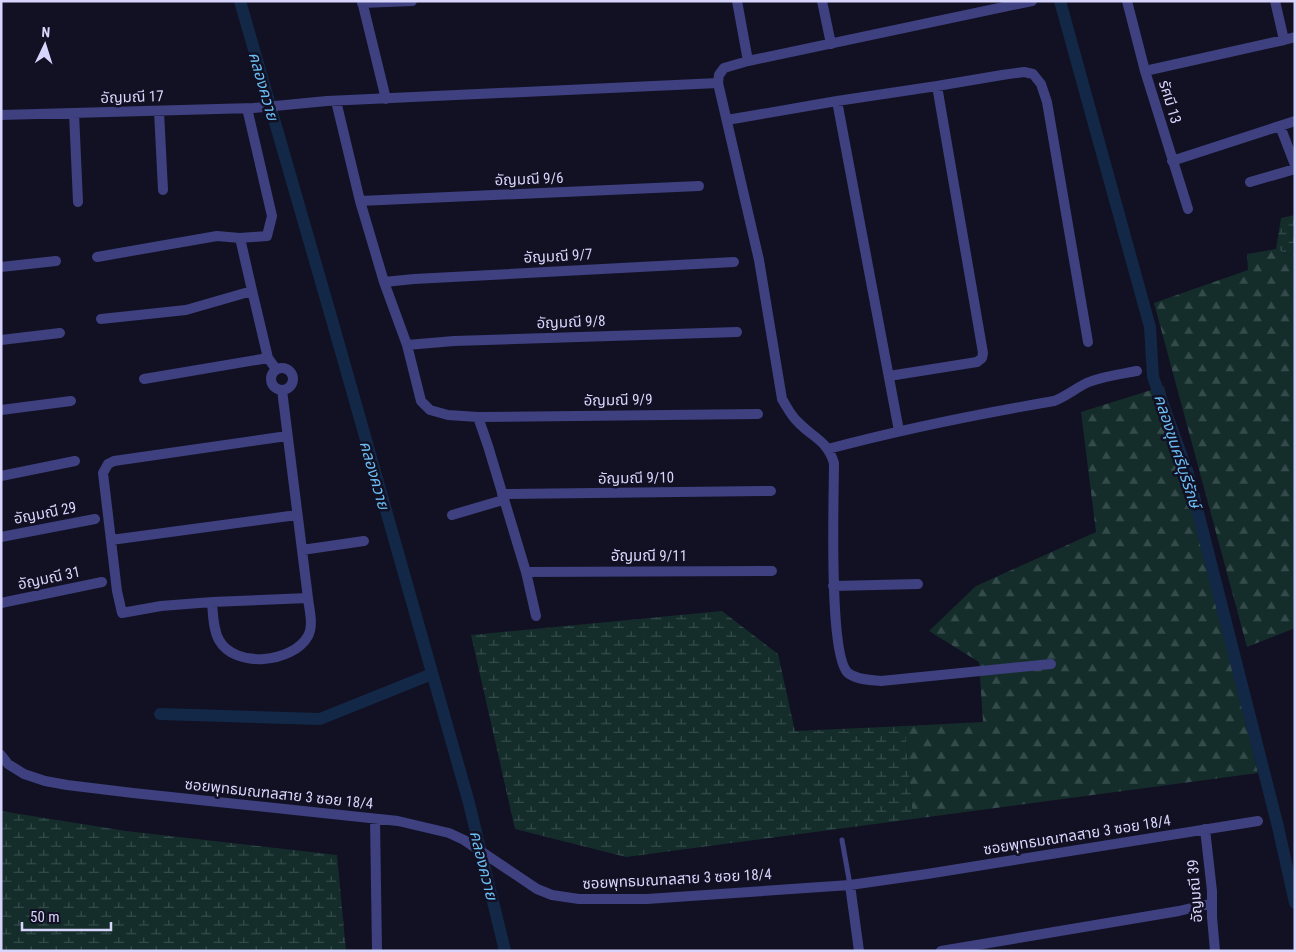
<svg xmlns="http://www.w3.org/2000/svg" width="1296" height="952" viewBox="0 0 1296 952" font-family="'Roboto Condensed','Noto Sans Thai',sans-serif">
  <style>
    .forest { fill: url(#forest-firs) }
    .wetland { fill: url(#wetland-marsh) }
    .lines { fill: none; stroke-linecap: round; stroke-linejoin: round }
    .canal { stroke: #122846; stroke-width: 12 }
    .service { stroke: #3e407f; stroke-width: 5 }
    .minor { stroke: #3e407f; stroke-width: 10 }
    .labels { text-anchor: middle; stroke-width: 5; stroke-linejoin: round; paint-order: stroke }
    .street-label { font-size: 15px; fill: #d8d5fc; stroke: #121023 }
    .water-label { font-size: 16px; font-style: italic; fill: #6bbdf5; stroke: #121023 }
  </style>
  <defs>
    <pattern id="forest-firs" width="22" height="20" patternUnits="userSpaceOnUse" patternTransform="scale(1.25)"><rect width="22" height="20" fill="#142d2b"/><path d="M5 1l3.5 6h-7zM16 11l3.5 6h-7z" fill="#354b4b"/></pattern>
    <pattern id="wetland-marsh" width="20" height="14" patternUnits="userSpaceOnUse" patternTransform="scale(1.25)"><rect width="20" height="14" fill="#142d2b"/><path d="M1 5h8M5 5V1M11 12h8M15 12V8" fill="none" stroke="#354b4b"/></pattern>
  </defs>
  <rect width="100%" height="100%" fill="#121023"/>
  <path class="forest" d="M1276,249L1295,257V628L1247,647L1154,303L1248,270L1247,254Z
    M1164,386L1221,617L1258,773L913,819L905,726L983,722L979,662L929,631L976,586L1096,532L1081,412Z"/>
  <path class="wetland" d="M1295,215V257L1276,249L1281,218Z
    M722,611L778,654L795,731L905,726L913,819L626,857L515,829L471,635Z
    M1,811L126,831L337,855L346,951H1Z"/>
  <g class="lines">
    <path class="canal" d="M240,1L332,320L469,803L505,951
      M1060,1L1150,327L1153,377L1188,473L1278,827L1295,903
      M160,714L320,719L432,674"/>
    <path class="service" d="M842,840L850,885"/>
    <path class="minor" d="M362,1L386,99
      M737,1L748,61
      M822,1L831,44
      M1032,1L748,61L724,68L719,75L718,83L759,260L782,399C787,407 791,416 798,422C813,438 827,440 834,463C834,496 828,655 848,673C857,680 871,680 881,681L1051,664
      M1127,1L1145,71L1188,209
      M1275,1L1284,40
      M362,3L412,1
      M1145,71L1284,40L1295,37
      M336,101L360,201L384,282L407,345L421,401L430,410L448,415L478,417L488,446L526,572L536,616
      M837,101L899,431
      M247,108L272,216L267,236L240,238L251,286L268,358L276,369
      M159,111L163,190
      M74,113L78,202
      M1,115L253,108L327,101L718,83
      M727,120L837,101L937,86L1002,75L1024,72L1033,74L1041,84L1047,102L1088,342
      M1280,126L1295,165
      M1172,161L1295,121
      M1250,182L1295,169
      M360,201L699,186
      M97,257L217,236L240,238
      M1,267L56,261
      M384,282L414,279L734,262
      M101,319L186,310L252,291
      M1,340L60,333
      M407,345L454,341L737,332
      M271 379a11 11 0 1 1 22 0a11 11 0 1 1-22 0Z
      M889,376L977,362L982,358L983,353L937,86
      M144,379L268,358
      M1,410L71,401
      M478,417L758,414
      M287,436L114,461L108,464L103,473L117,591L122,613L161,606L212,602L308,598
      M828,449C903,429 978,414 1054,401C1067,396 1077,387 1089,382C1104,376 1121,374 1137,371
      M1,476L75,461
      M502,494L771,491
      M452,515L503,500
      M1,537L95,519
      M111,540L297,515
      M302,550L364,541
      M526,572L772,571
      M833,586L918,584
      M212,602C213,614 213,629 219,640C235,669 293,663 308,636C314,625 309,609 308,598L282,390
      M1,603L102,582
      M1,755L8,764L24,774L45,781L67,785L133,793L398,821L449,833L464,840L537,889L552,895L579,899H647L850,885L927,874L1258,821
      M375,819L377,951
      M1205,829L1212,891V917L1215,951
      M850,885L859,951
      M941,951L1179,911L1212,903"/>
  </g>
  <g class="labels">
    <g class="street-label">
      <text transform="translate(132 97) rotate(-2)" y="5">อัญมณี 17</text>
      <text transform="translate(1170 102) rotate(73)" y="5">รัศมี 13</text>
      <text transform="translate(529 179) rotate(-2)" y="5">อัญมณี 9/6</text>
      <text transform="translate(558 256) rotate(-3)" y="5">อัญมณี 9/7</text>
      <text transform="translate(571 322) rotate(-2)" y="5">อัญมณี 9/8</text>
      <text transform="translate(618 400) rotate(-1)" y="5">อัญมณี 9/9</text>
      <text transform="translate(636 478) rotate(-1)" y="5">อัญมณี 9/10</text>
      <text transform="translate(45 513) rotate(-11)" y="5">อัญมณี 29</text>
      <text x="649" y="561">อัญมณี 9/11</text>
      <text transform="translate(49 578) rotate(-12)" y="5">อัญมณี 31</text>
      <text transform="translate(279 794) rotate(6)" y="5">ซอยพุทธมณฑลสาย 3 ซอย 18/4</text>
      <text transform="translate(1077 835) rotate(-9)" y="5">ซอยพุทธมณฑลสาย 3 ซอย 18/4</text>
      <text transform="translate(677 879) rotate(-3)" y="5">ซอยพุทธมณฑลสาย 3 ซอย 18/4</text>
      <text transform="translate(1195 891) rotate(-94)" y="5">อัญมณี 39</text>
    </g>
    <g class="water-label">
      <text transform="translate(264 86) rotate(74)" y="6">คลองควาย</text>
      <text transform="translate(1178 451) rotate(72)" y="6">คลองขุนศรีบุรีรักษ์</text>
      <text transform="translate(375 475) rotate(74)" y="6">คลองควาย</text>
      <text transform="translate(484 865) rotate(76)" y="6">คลองควาย</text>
    </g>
  </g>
  <rect width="1296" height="952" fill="none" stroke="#d8d5fc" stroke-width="5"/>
  <g transform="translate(45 45) rotate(4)" stroke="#121023" stroke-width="4" paint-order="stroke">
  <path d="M0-4L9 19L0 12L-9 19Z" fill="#d8d5fc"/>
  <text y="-8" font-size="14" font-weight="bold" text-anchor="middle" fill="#d8d5fc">N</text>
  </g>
  <path d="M22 922v8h89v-8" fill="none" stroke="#d8d5fc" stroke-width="2.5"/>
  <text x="30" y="922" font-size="15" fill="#d8d5fc" stroke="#121023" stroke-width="4" paint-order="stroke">50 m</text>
</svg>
